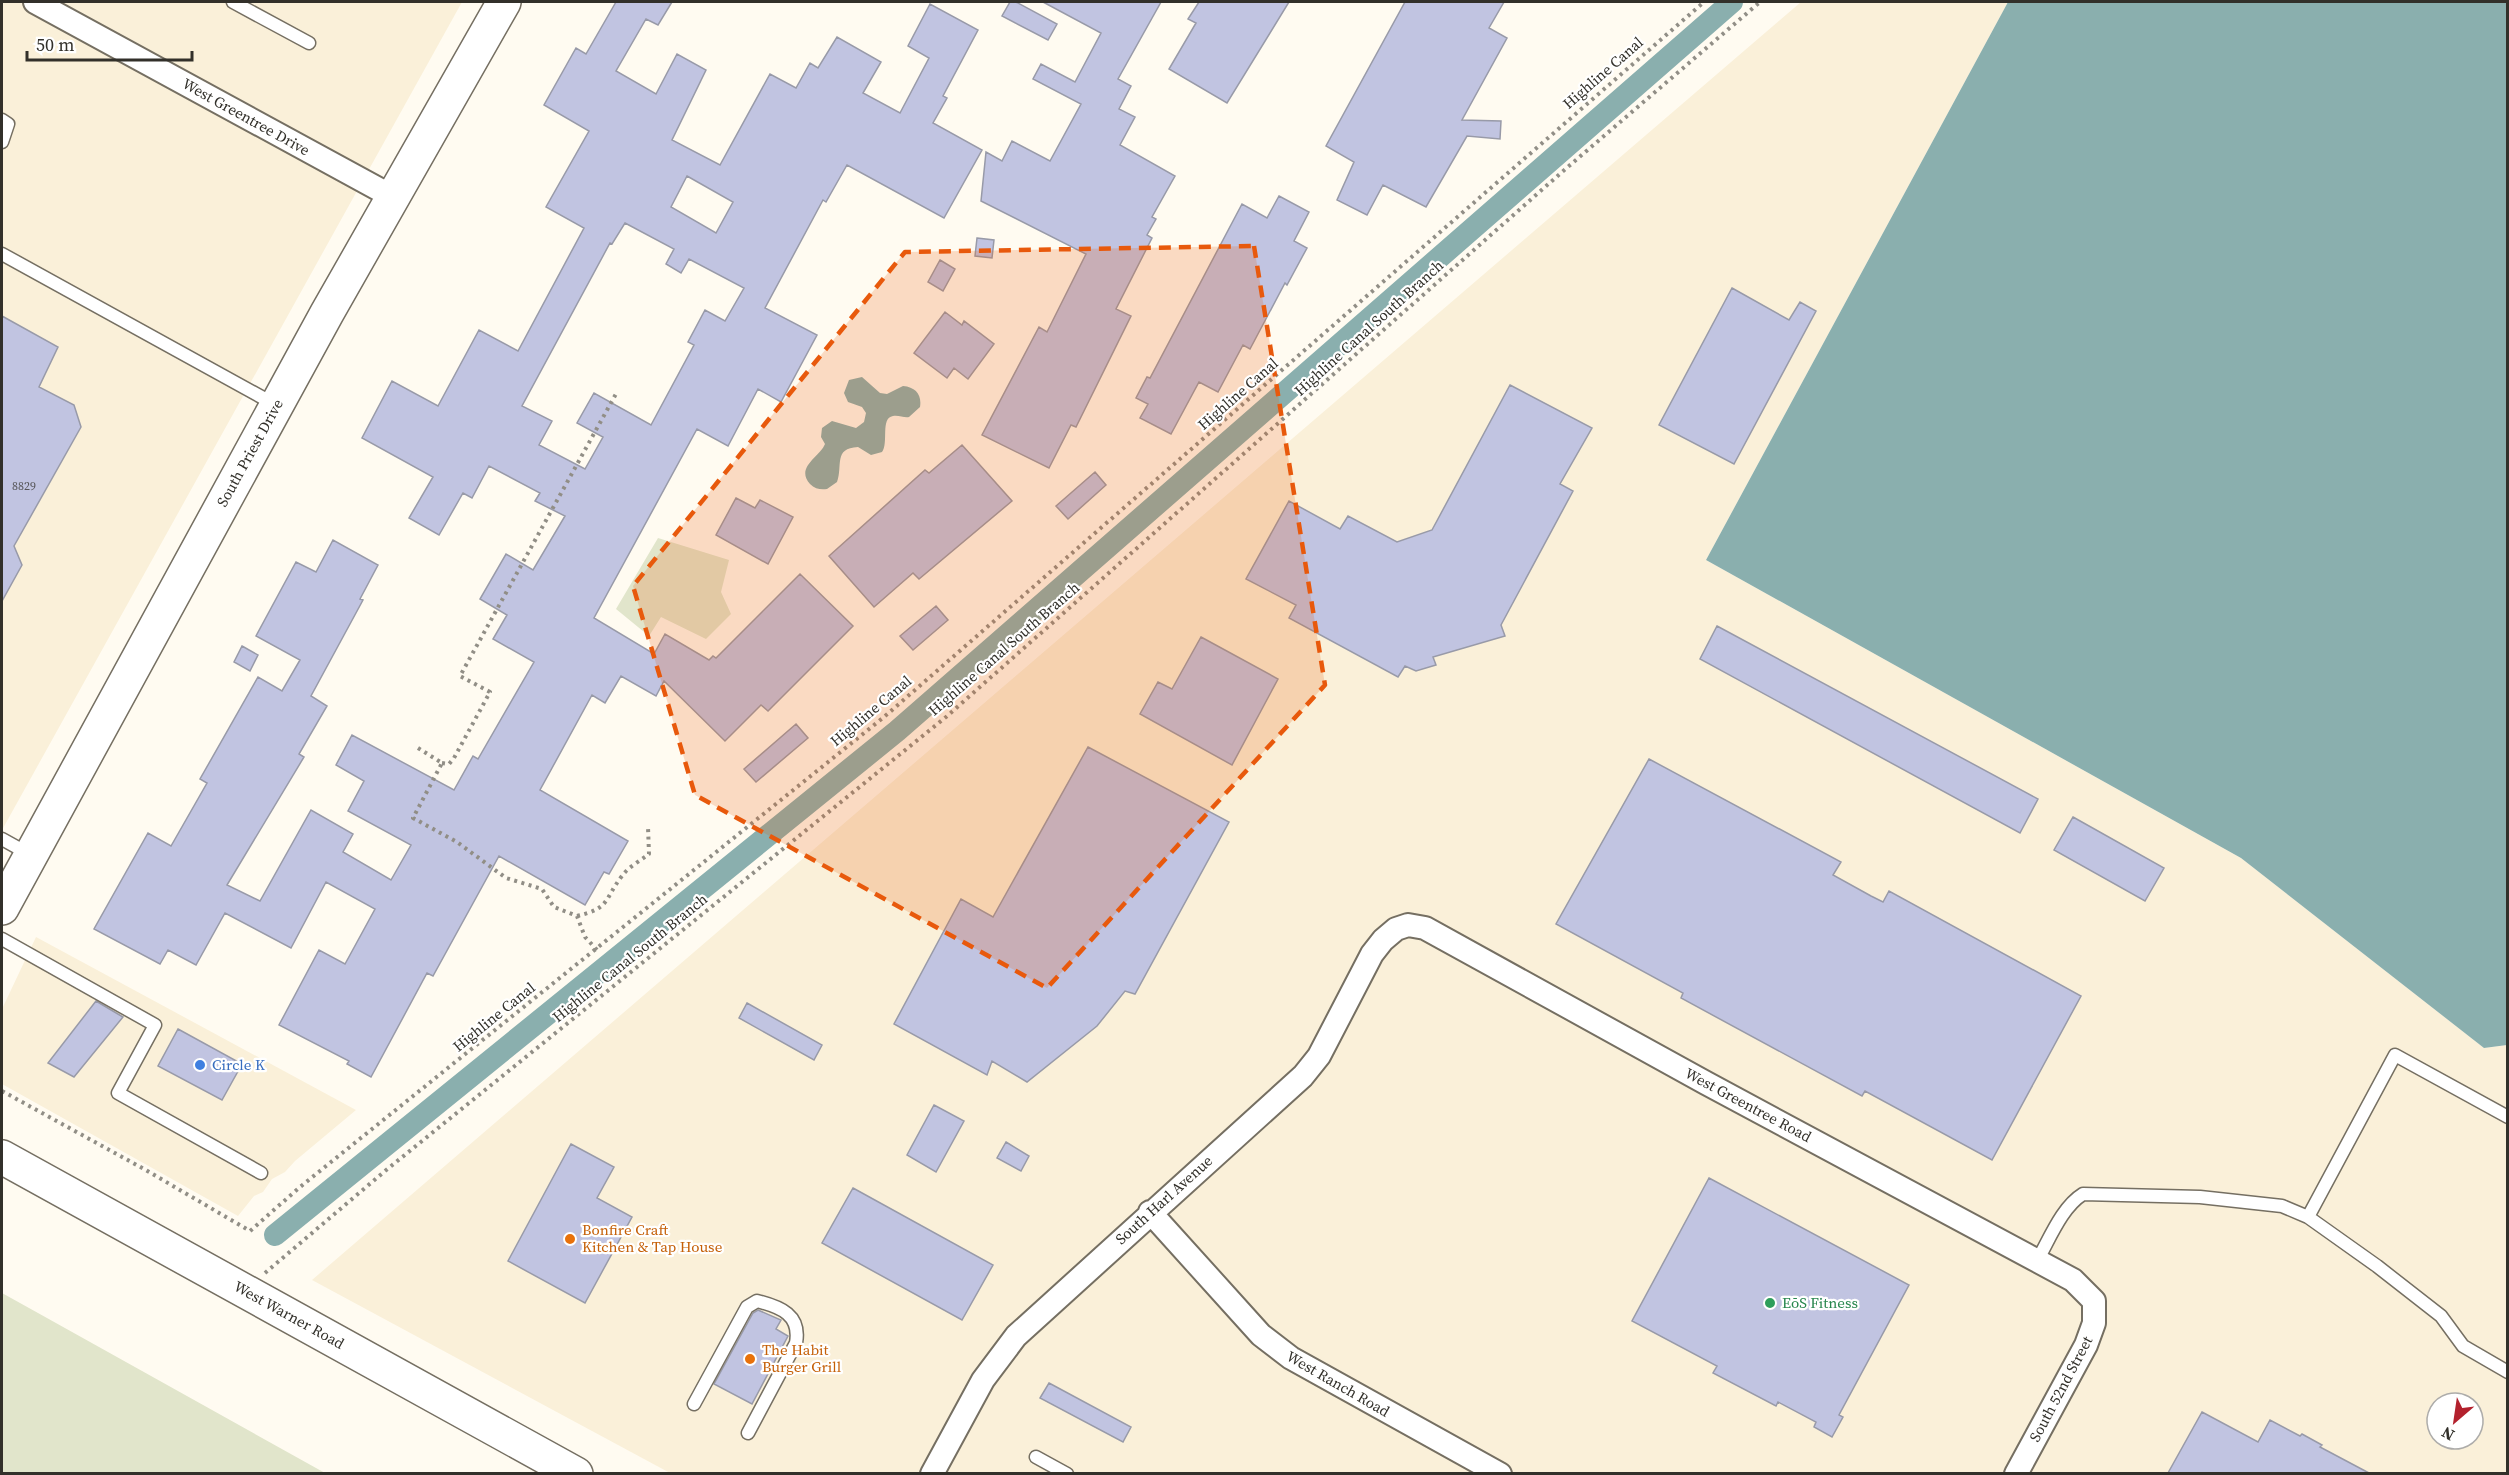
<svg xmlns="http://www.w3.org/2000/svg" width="2509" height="1475" viewBox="0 0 2509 1475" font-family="'Source Serif 4',serif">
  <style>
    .built { fill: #faf0d9; fill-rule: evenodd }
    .green { fill: #e1e5cb }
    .water { fill: #8aafae }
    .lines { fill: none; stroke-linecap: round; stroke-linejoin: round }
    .canal { stroke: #8aafae; stroke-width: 22 }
    .building { fill: #c1c4e1; stroke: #989aa8; stroke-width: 1.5; fill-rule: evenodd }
    .service-casing { stroke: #756f62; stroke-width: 15 }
    .minor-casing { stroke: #756f62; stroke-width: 26 }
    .secondary-casing { stroke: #756f62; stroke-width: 36 }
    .path { stroke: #918e86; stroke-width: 4; stroke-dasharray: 3 4.5; stroke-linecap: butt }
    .service { stroke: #fff; stroke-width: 12 }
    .minor { stroke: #fff; stroke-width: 22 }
    .secondary { stroke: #fff; stroke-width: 33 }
    .marked { fill: #e8590c; fill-opacity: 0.2; stroke: #e8590c; stroke-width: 4.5; stroke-dasharray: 12 8; stroke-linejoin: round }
    .shop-dot { fill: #3f7fe0; stroke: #fff; stroke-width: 2 }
    .food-dot { fill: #e8710a; stroke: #fff; stroke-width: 2 }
    .leisure-dot { fill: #2e9e5b; stroke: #fff; stroke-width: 2 }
    .labels { text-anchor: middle; stroke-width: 4.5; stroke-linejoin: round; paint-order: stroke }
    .number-label { font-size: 12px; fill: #565558 }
    .street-label { font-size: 15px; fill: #32302a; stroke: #fff }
    .shop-label { font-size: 15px; fill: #366cbe; stroke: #fff; text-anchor: start }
    .food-label { font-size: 15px; fill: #c56008; stroke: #fff; text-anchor: start }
    .leisure-label { font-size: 15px; fill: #27864d; stroke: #fff; text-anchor: start }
  </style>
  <rect width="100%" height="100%" fill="#fffbf1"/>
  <path class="built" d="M2,2H462L2,830Z
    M1801,2H2008L1706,560L2241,858L2484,1048L2507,1045V1473H670L312,1280ZM2437,1403H2473V1439H2437Z
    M36,937L356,1110L295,1161L285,1172L272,1179L263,1192L254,1196L238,1216L2,1084V1009Z"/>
  <path class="green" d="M658,538L729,560L721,592L731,614L706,639L661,617L649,636L616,609Z
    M2,1293L38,1313L325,1473H2Z"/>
  <path class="water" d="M2008,2H2507V1045L2484,1048L2241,858L1706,560Z
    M862,377L880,393L887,394L903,386C916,387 922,395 920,407L909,417C904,418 899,415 893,416C880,418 889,443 882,452L871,455L858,447C833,448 843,466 837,482L827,489C821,490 815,489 810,484C795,467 820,457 825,444L821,437L822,428L832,421L856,428L864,422L866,413L862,407L848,402L844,393L849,380Z"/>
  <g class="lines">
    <path class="canal" d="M275,1235L897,731L1732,2"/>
  </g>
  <path class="building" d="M616,2H672L658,25L646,19L616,71L656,94L677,54L706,70L672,140L720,165L770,74L796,88L810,63L818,68L837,37L881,62L863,93L900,113L929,58L908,46L930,4L978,30L943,96L947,98L933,123L982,150L944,218L847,165L826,202L823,200L765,308L817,335L781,402L758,389L728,446L697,429L594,618L654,654L665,634L709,660L713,656L716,658L800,574L853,626L768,711L761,705L725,741L664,681L656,696L621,676L605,703L592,695L540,790L628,841L609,874L604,872L585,905L499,856L433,976L427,973L371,1077L347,1064L349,1061L279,1025L319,950L345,964L375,909L326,882L291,948L225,913L196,965L168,950L160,964L94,929L148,833L171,846L207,783L200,779L258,677L282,691L300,660L256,636L296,562L316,572L333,540L378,565L360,599L363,600L311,696L327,706L299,754L304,757L227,885L260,901L311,810L353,834L343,852L391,880L411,845L348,811L364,781L336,765L352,735L454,790L473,756L478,759L534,662L493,639L507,615L480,599L506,554L533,570L565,516L535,501L540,493L489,466L472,498L463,493L439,535L409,518L433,477L362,438L392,381L438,406L479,330L518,351L584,228L546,207L589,131L544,105L576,48L586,54ZM687,176L733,202L716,233L671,207ZM625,223L674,249L666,264L681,273L689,259L744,288L725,321L705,310L688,342L694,345L651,425L594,393L577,423L603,437L585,469L539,445L552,421L522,406L610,243L612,244Z
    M1010,2H1016L1057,24L1048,40L1002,16Z
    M1043,2H1161L1118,79L1131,86L1119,109L1135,117L1120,145L1175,176L1152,217L1156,219L1147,235L1152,238L1116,309L1131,316L1076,427L1071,425L1049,468L982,435L1039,327L1047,332L1086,254L981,201L986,152L1002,161L1012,141L1050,161L1081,104L1033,79L1041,64L1075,82L1101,33Z
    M1199,2H1289L1227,103L1169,69L1196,23L1188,19Z
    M1405,2H1504L1489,28L1507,38L1462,120L1501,121L1500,139L1467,136L1426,207L1383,185L1367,215L1337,200L1354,162L1326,146Z
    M1279,196L1309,212L1294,241L1307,248L1287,285L1285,283L1250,349L1243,345L1218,392L1199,382L1171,434L1140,418L1148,404L1136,398L1147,377L1150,378L1242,204L1267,218Z
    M977,238L994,240L992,258L975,256Z
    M940,260L955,269L943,291L928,282Z
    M1732,288L1789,320L1800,302L1816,311L1734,464L1659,425Z
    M945,312L962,325L964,321L994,344L968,379L954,368L947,378L914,353Z
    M2,316L58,347L39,387L74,405L81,427L14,546L22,565L2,601Z
    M1510,385L1592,428L1560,484L1573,491L1501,625L1505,636L1433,657L1436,665L1416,671L1405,666L1398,677L1289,618L1296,605L1246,579L1289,501L1340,529L1348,516L1397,542L1432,530Z
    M962,445L1012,501L919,579L913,573L874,607L829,556L925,470L929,473Z
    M1095,472L1106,485L1068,519L1056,506Z
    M736,498L755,508L760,500L793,517L768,564L716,535Z
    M936,606L948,620L913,650L900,636Z
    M1717,626L2038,799L2020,833L1700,659Z
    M1201,637L1278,679L1232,765L1140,714L1158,682L1172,689Z
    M242,646L258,655L250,671L234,662Z
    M796,724L808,738L756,782L744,769Z
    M1088,747L1229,822L1135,994L1125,991L1097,1026L1027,1082L992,1061L987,1075L894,1024L961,899L993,917Z
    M1649,759L1841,862L1833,875L1871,896L1883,902L1889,891L2081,996L1992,1160L1865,1091L1862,1096L1681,998L1683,993L1556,924Z
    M2073,817L2164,868L2145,901L2054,850Z
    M96,1001L123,1017L74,1077L48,1063Z
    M747,1003L822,1045L814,1060L739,1018Z
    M178,1029L242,1064L222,1100L158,1066Z
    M934,1105L964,1121L936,1172L907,1155Z
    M1006,1142L1029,1156L1021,1171L997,1158Z
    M571,1144L614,1167L597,1198L632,1217L585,1303L508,1261Z
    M1709,1178L1909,1285L1839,1415L1843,1417L1832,1437L1814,1427L1816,1422L1778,1402L1776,1406L1713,1373L1717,1366L1632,1321Z
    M853,1188L993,1265L962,1320L822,1243Z
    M758,1310L781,1320L776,1329L788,1336L752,1404L714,1384L753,1313Z
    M1049,1383L1131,1427L1123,1442L1040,1398Z
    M2202,1412L2258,1442L2270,1420L2300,1436L2302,1434L2322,1445L2320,1447L2369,1473H2168Z"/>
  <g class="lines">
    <defs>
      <path id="service" d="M233,2L309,43
        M2,120L8,124L2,142
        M2,254L276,405
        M2,839L29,854
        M2,939L155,1025L118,1093L261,1173
        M2308,1217L2395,1055L2508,1117
        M2038,1259C2050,1238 2062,1207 2083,1194L2200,1197L2282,1206L2308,1217L2377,1266L2441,1316L2463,1346L2508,1372
        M694,1404L747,1307L757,1301C781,1307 801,1315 796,1343L748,1433
        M1036,1457L1067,1474"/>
      <path id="minor" d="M35,2L393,197
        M1150,1212L1261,1335L1291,1358L1500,1474
        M932,1474L983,1380L1016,1336L1303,1076L1319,1056L1372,954L1383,940L1396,929L1408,925L1425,928L1706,1083L2073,1280L2094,1301V1323L2086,1345L2016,1474"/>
      <path id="secondary" d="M2,908L327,313L504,2
        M2,1157L576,1474"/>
    </defs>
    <use href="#service" class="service-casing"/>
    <use href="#minor" class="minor-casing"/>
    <use href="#secondary" class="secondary-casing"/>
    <path class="path" d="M418,748L442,763L413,818L457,842L506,878L542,889L554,907L577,916L585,937L597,950
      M442,763L449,764L454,758L490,692L460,676L617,392
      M577,916C611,908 604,899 622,876C628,867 640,861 649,854L648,827
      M2,1091L144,1169L250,1231L300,1187L884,717L1704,2
      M265,1273L385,1171L946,717L1562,172L1760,2"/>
    <use href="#service" class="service"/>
    <use href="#minor" class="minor"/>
    <use href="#secondary" class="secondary"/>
  </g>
  <path class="marked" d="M1254,246L1325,685L1047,988L695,795L633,586L905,252Z"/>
  <circle class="shop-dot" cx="200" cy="1065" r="6"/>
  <g class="food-dot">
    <circle cx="570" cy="1239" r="6"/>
    <circle cx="750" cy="1359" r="6"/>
  </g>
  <circle class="leisure-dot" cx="1770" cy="1303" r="6"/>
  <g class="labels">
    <g class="number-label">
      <text x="24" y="490">8829</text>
    </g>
    <g class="street-label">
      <text transform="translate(1603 73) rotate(-41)" y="5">Highline Canal</text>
      <text transform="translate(246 117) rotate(29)" y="5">West Greentree Drive</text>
      <text transform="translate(1369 328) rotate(-42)" y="5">Highline Canal South Branch</text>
      <text transform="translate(1238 394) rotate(-41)" y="5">Highline Canal</text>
      <text transform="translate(250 453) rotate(-61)" y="5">South Priest Drive</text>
      <text transform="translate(1004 649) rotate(-41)" y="5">Highline Canal South Branch</text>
      <text transform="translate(871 711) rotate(-40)" y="5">Highline Canal</text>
      <text transform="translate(630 958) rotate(-39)" y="5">Highline Canal South Branch</text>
      <text transform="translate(494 1017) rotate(-39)" y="5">Highline Canal</text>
      <text transform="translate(1748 1105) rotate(28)" y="5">West Greentree Road</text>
      <text transform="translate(1164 1200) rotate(-42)" y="5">South Harl Avenue</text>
      <text transform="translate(289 1315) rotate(29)" y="5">West Warner Road</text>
      <text transform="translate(1338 1384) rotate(30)" y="5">West Ranch Road</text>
      <text transform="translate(2061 1389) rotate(-62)" y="5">South 52nd Street</text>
    </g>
    <g class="shop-label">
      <text x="212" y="1070">Circle K</text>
    </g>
    <g class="food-label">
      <text x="582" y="1235">Bonfire Craft<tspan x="582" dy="17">Kitchen &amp; Tap House</tspan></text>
      <text x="762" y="1355">The Habit<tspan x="762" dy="17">Burger Grill</tspan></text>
    </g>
    <g class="leisure-label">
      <text x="1782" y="1308">EōS Fitness</text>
    </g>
  </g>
  <rect width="2509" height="1475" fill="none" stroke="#32302a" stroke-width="6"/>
  <g transform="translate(2455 1421) rotate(209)"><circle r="28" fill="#ffffff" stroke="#adacaa" stroke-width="1.5"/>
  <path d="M0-4.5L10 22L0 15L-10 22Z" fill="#b3212d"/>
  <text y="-9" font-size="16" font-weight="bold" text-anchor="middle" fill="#32302a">N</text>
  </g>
  <path d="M27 51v9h165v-9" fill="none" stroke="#32302a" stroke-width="3"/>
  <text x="36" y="51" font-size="18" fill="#32302a" stroke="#ffffff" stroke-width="4.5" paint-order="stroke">50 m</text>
</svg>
